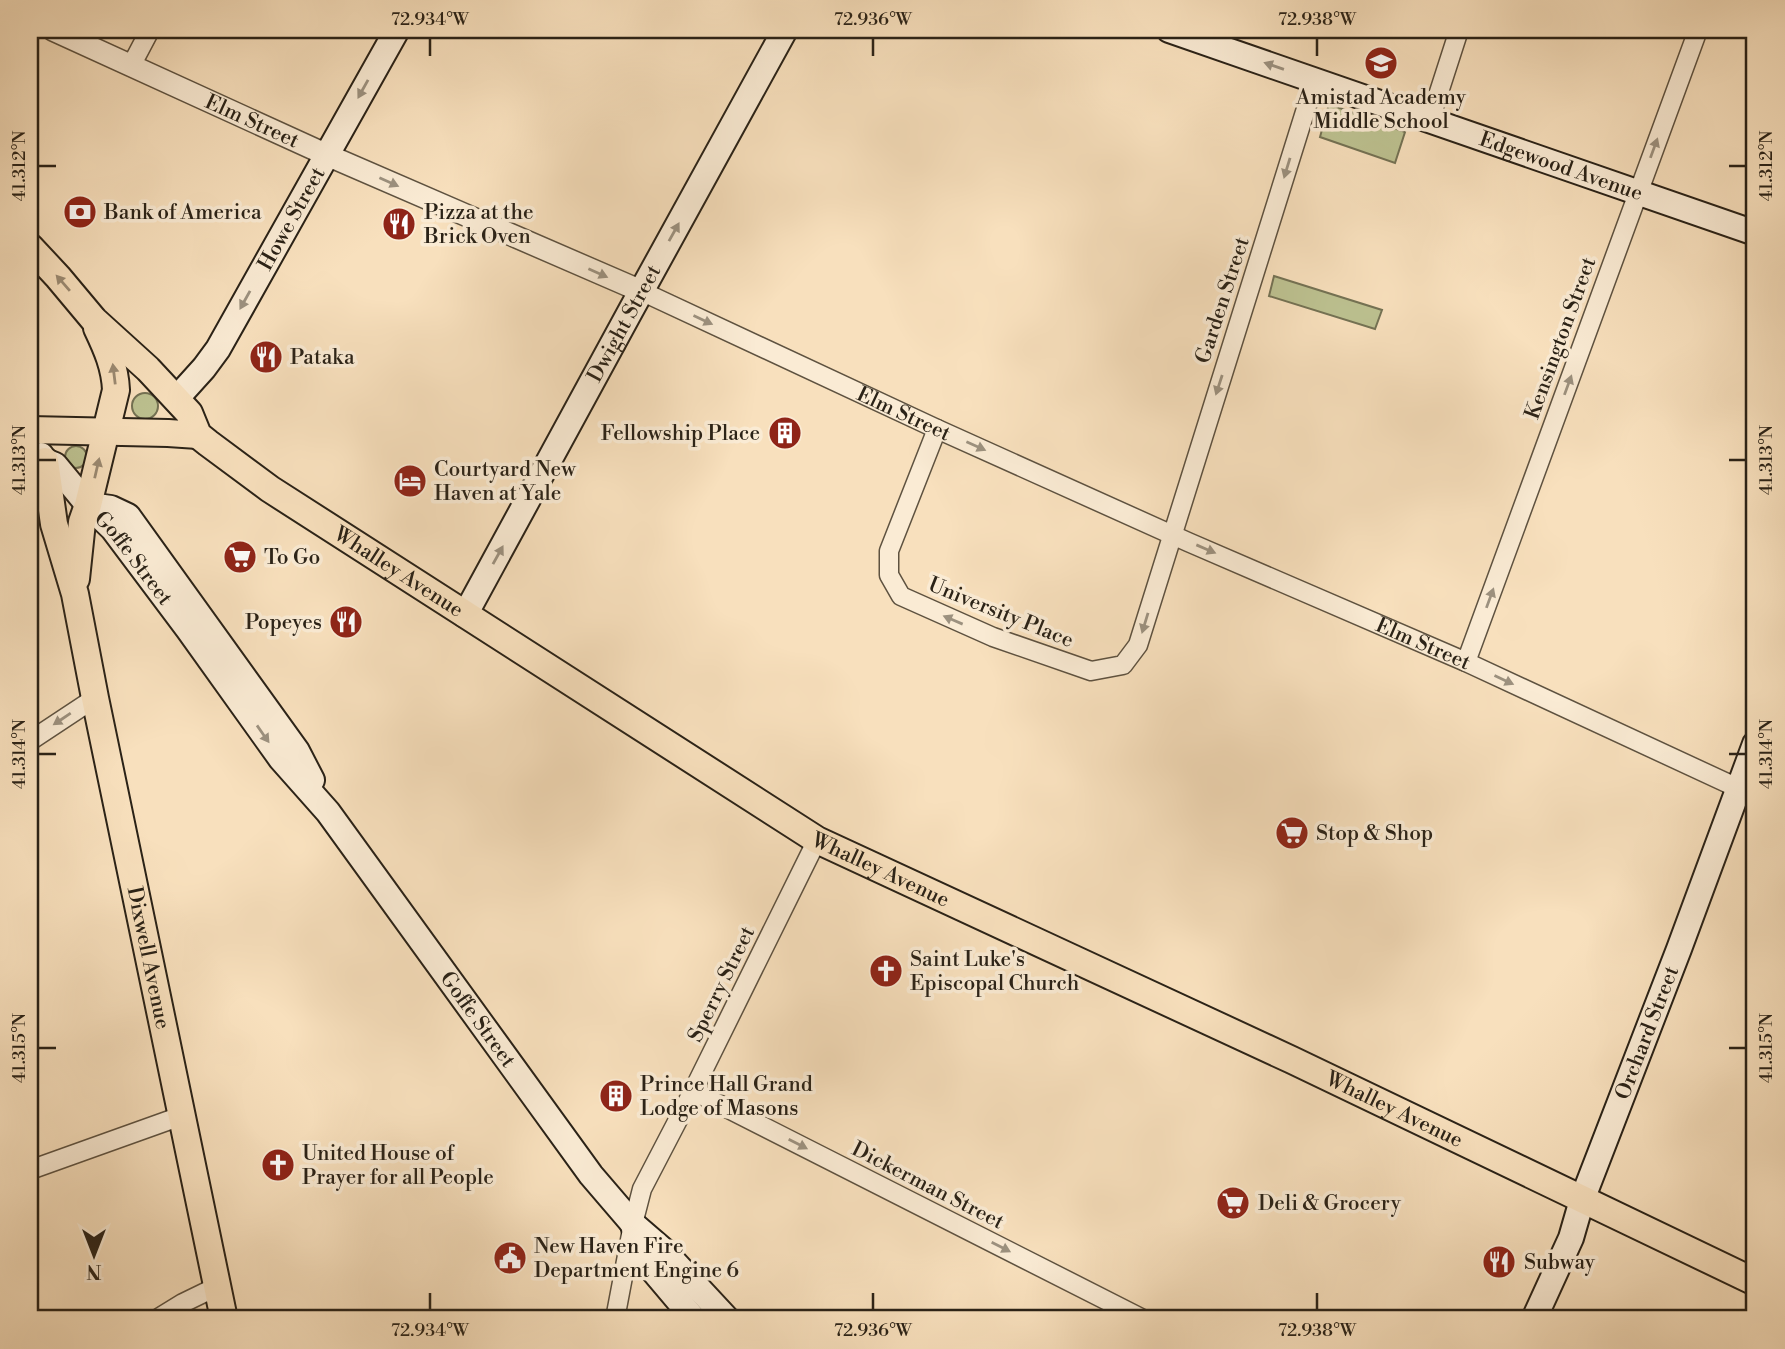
<svg xmlns="http://www.w3.org/2000/svg" width="1785" height="1349" viewBox="0 0 1785 1349" font-family="'Libre Bodoni',serif">
  <style>
    .green { fill: #bdc291; stroke: #747254; stroke-width: 2 }
    .lines { fill: none; stroke-linecap: round; stroke-linejoin: round }
    .minor-casing { stroke: #5e5240; stroke-width: 21 }
    .tertiary-casing { stroke: #5e5240; stroke-width: 24 }
    .secondary-casing { stroke: #2a2217; stroke-width: 28 }
    .primary-casing { stroke: #2a2217; stroke-width: 30 }
    .minor { stroke: #faebd4; stroke-width: 18 }
    .tertiary { stroke: #faebd4; stroke-width: 21 }
    .secondary { stroke: #faebd4; stroke-width: 24 }
    .primary { stroke: #f8e0bd; stroke-width: 26 }
    .oneway { fill: #9c917f }
    .oneway2 { fill: #9b8a72 }
    .ticks { fill: none; stroke: #2a2217; stroke-width: 2.5 }
    .labels { text-anchor: middle; stroke-width: 7; stroke-linejoin: round; paint-order: stroke }
    .poi-label { font-size: 21px; fill: #2a2217; stroke: #faebd4; text-anchor: start }
    .street-label { font-size: 21px; fill: #2a2217; stroke: #faebd4 }
    .neatline { fill: none; stroke: #2a2217; stroke-width: 2.5 }
    .ticks-label { font-size: 18px; text-anchor: middle; fill: #2a2217 }
  </style>
  <rect width="100%" height="100%" fill="#f8e0bd"/>
  <filter id="stains"><feTurbulence type="fractalNoise" baseFrequency=".00286" numOctaves="4"/><feColorMatrix values="0 0 0 0 .2 0 0 0 0 .09 0 0 0 0 .02 0 0 0 .5 -.17"/></filter>
  <radialGradient id="worn" r=".72"><stop offset=".6" stop-color="#630" stop-opacity="0"/><stop offset="1" stop-color="#630" stop-opacity=".3"/></radialGradient>
  <path class="green" d="M1329,104L1405,132L1395,163L1320,137Z
    M1274,276L1382,310L1375,329L1269,296Z
    M132 406a13 13 0 1 1 26 0a13 13 0 1 1-26 0Z
    M65 457a11 11 0 1 1 22 0a11 11 0 1 1-22 0Z"/>
  <g class="lines">
    <defs>
      <g id="minor">
        <path d="M131,66L150,30"/>
        <path d="M1430,120L1459,30"/>
        <path id="s1" d="M641,291L937,429L1188,542L1466,662L1755,796"/>
        <path d="M937,429L889,551V575L901,596L993,637L1091,671L1123,665L1138,645L1315,80"/>
        <path d="M1466,662L1698,30"/>
        <path d="M30,741L95,698"/>
        <path d="M693,1091L1143,1319"/>
        <path d="M30,1170L181,1116"/>
        <path d="M157,1319L183,1303L218,1286"/>
        <path d="M615,1319L633,1224L642,1189L693,1091L817,840"/>
      </g>
      <g id="tertiary">
        <path id="s2" d="M53,30L327,155L641,291"/>
      </g>
      <g id="secondary">
        <path id="s3" d="M1169,30L1755,233"/>
        <path id="s4" d="M176,399L204,368L218,349L397,30"/>
        <path id="s5" d="M41,455L45,461L55,465L88,505L113,529L188,629L281,759L328,812L591,1175L633,1224L662,1249L727,1319"/>
        <path d="M89,505L111,508L128,516L297,751L312,780"/>
        <path id="s6" d="M465,615L631,310L785,30"/>
        <path d="M633,1225L645,1261L694,1319"/>
        <path id="s7" d="M1534,1319L1571,1238L1582,1200L1679,949L1755,744"/>
      </g>
      <g id="primary">
        <path id="s8" d="M30,247L58,277L94,320L148,369L189,413L198,435L208,443L270,489L817,840L1292,1060L1755,1282"/>
        <path d="M30,430L168,433L198,435"/>
        <path id="s9" d="M45,461L54,524L75,594L95,698L224,1319"/>
        <path d="M76,579L82,522L88,505L116,390C115,367 107,349 97,328"/>
      </g>
    </defs>
    <use href="#minor" class="minor-casing"/>
    <use href="#tertiary" class="tertiary-casing"/>
    <use href="#secondary" class="secondary-casing"/>
    <use href="#primary" class="primary-casing"/>
    <use href="#minor" class="minor"/>
    <use href="#tertiary" class="tertiary"/>
    <use href="#secondary" class="secondary"/>
    <use href="#primary" class="primary"/>
  </g>
  <defs><path id="oneway-solid" d="M-6-.8H1V-3.2L6.5 0L1 3.2V.8H-6Z" transform="scale(1.75)"/></defs>
  <g class="oneway">
    <use href="#oneway-solid" transform="translate(1274 66) rotate(-161)"/>
    <use href="#oneway-solid" transform="translate(363 89) rotate(119)"/>
    <use href="#oneway-solid" transform="translate(1654 148) rotate(-70)"/>
    <use href="#oneway-solid" transform="translate(1287 168) rotate(107)"/>
    <use href="#oneway-solid" transform="translate(389 182) rotate(24)"/>
    <use href="#oneway-solid" transform="translate(674 232) rotate(-61)"/>
    <use href="#oneway-solid" transform="translate(598 273) rotate(24)"/>
    <use href="#oneway-solid" transform="translate(245 300) rotate(119)"/>
    <use href="#oneway-solid" transform="translate(703 320) rotate(25)"/>
    <use href="#oneway-solid" transform="translate(1219 385) rotate(108)"/>
    <use href="#oneway-solid" transform="translate(1568 385) rotate(-70)"/>
    <use href="#oneway-solid" transform="translate(976 446) rotate(24)"/>
    <use href="#oneway-solid" transform="translate(1206 549) rotate(23)"/>
    <use href="#oneway-solid" transform="translate(498 555) rotate(-61)"/>
    <use href="#oneway-solid" transform="translate(1490 598) rotate(-70)"/>
    <use href="#oneway-solid" transform="translate(953 620) rotate(-157)"/>
    <use href="#oneway-solid" transform="translate(1145 623) rotate(107)"/>
    <use href="#oneway-solid" transform="translate(1504 680) rotate(25)"/>
    <use href="#oneway-solid" transform="translate(62 719) rotate(146)"/>
    <use href="#oneway-solid" transform="translate(263 734) rotate(55)"/>
    <use href="#oneway-solid" transform="translate(798 1144) rotate(27)"/>
    <use href="#oneway-solid" transform="translate(1001 1247) rotate(27)"/>
  </g>
  <g class="oneway2">
    <use href="#oneway-solid" transform="translate(63 283) rotate(-131)"/>
    <use href="#oneway-solid" transform="translate(114 374) rotate(-97)"/>
    <use href="#oneway-solid" transform="translate(97 468) rotate(-77)"/>
  </g>
  <path class="ticks" d="M430,38V56M873,38V56M1317,38V56M38,166H56M1729,166H1746M38,460H56M1729,460H1746M38,754H56M1729,754H1746M38,1048H56M1729,1048H1746M430,1293V1310M873,1293V1310M1317,1293V1310"/>
  <defs>
    <symbol id="school-disc" viewBox="-11 -11 22 22"><circle r="9.5" fill="#8f2418" stroke="#faebd4"/><path d="M0-5L7-2L0 1L-7-2ZM-4 1L0 2.5L4 1V4Q0 6-4 4Z" fill="#fff"/></symbol>
    <symbol id="bank-disc" viewBox="-11 -11 22 22"><circle r="9.5" fill="#8f2418" stroke="#faebd4"/><path d="M-6-4H6V4H-6ZM0-2.3a2.3 2.3 0 1 0 0 4.6a2.3 2.3 0 1 0 0-4.6Z" fill="#fff"/></symbol>
    <symbol id="restaurant-disc" viewBox="-11 -11 22 22"><circle r="9.5" fill="#8f2418" stroke="#faebd4"/><path d="M-5-6h1v4h1v-4h1v4h1v-4h1v5L-1.5 .5V6h-2V.5L-5-1ZM5-6V6H3V1.5H1.5Q1.5-4 5-6Z" fill="#fff"/></symbol>
    <symbol id="building-disc" viewBox="-11 -11 22 22"><circle r="9.5" fill="#8f2418" stroke="#faebd4"/><path d="M-4-6H4V6H1V3H-1V6H-4ZM-2.5-4.3h1.7v1.8h-1.7ZM.8-4.3h1.7v1.8H.8ZM-2.5-1h1.7V.8h-1.7ZM.8-1h1.7V.8H.8Z" fill="#fff"/></symbol>
    <symbol id="hotel-disc" viewBox="-11 -11 22 22"><circle r="9.5" fill="#8f2418" stroke="#faebd4"/><path d="M-6-4.5h1.5V1H6V5H4.5V3h-9V5H-6ZM-4 0a1.8 1.8 0 1 1 3.6 0ZM.5 0V-2.5h3Q6-2.5 6 0Z" fill="#fff"/></symbol>
    <symbol id="supermarket-disc" viewBox="-11 -11 22 22"><circle r="9.5" fill="#8f2418" stroke="#faebd4"/><path d="M-6-5.5h2.5l.6 2H6L4.5 2H-2.5L-4.4-4H-6ZM-1.5 3.2a1.3 1.3 0 1 0 .1 0ZM3 3.2a1.3 1.3 0 1 0 .1 0Z" fill="#fff"/></symbol>
    <symbol id="church-disc" viewBox="-11 -11 22 22"><circle r="9.5" fill="#8f2418" stroke="#faebd4"/><path d="M-1.2-6h2.4v3.5h3.3v2.4h-3.3V6h-2.4V-.1h-3.3v-2.4h3.3Z" fill="#fff"/></symbol>
    <symbol id="civic-disc" viewBox="-11 -11 22 22"><circle r="9.5" fill="#8f2418" stroke="#faebd4"/><path d="M-.6-6.5H3V-4.5H.6V-3L4-1V1h2V6H-6V1h2V-1L-.6-3ZM-1.2 2.5V6h2.4V2.5Z" fill="#fff"/></symbol>
  </defs>
  <g fill-rule="evenodd">
    <use href="#school-disc" x="1362" y="44" width="38" height="38"/>
    <use href="#bank-disc" x="61" y="193" width="38" height="38"/>
    <use href="#restaurant-disc" x="380" y="205" width="38" height="38"/>
    <use href="#restaurant-disc" x="247" y="338" width="38" height="38"/>
    <use href="#building-disc" x="766" y="414" width="38" height="38"/>
    <use href="#hotel-disc" x="391" y="462" width="38" height="38"/>
    <use href="#supermarket-disc" x="221" y="538" width="38" height="38"/>
    <use href="#restaurant-disc" x="327" y="603" width="38" height="38"/>
    <use href="#supermarket-disc" x="1273" y="814" width="38" height="38"/>
    <use href="#church-disc" x="867" y="952" width="38" height="38"/>
    <use href="#building-disc" x="597" y="1077" width="38" height="38"/>
    <use href="#church-disc" x="259" y="1146" width="38" height="38"/>
    <use href="#supermarket-disc" x="1214" y="1184" width="38" height="38"/>
    <use href="#civic-disc" x="491" y="1239" width="38" height="38"/>
    <use href="#restaurant-disc" x="1480" y="1243" width="38" height="38"/>
  </g>
  <g class="labels">
    <g class="poi-label">
      <text x="1381" y="104" text-anchor="middle">Amistad Academy<tspan x="1381" dy="24">Middle School</tspan></text>
      <text x="104" y="219">Bank of America</text>
      <text x="424" y="219">Pizza at the<tspan x="424" dy="24">Brick Oven</tspan></text>
      <text x="290" y="364">Pataka</text>
      <text x="760" y="440" text-anchor="end">Fellowship Place</text>
      <text x="434" y="476">Courtyard New<tspan x="434" dy="24">Haven at Yale</tspan></text>
      <text x="264" y="564">To Go</text>
      <text x="322" y="629" text-anchor="end">Popeyes</text>
      <text x="1316" y="840">Stop &amp; Shop</text>
      <text x="910" y="966">Saint Luke's<tspan x="910" dy="24">Episcopal Church</tspan></text>
      <text x="640" y="1091">Prince Hall Grand<tspan x="640" dy="24">Lodge of Masons</tspan></text>
      <text x="302" y="1160">United House of<tspan x="302" dy="24">Prayer for all People</tspan></text>
      <text x="1258" y="1210">Deli &amp; Grocery</text>
      <text x="534" y="1253">New Haven Fire<tspan x="534" dy="24">Department Engine 6</tspan></text>
      <text x="1524" y="1269">Subway</text>
    </g>
    <g class="street-label">
      <text dy="7" stroke="none"><textPath href="#s2" startOffset="219">Elm Street</textPath></text>
      <text dy="7" stroke="none"><textPath href="#s3" startOffset="415">Edgewood Avenue</textPath></text>
      <text dy="7" stroke="none"><textPath href="#s4" startOffset="215">Howe Street</textPath></text>
      <text transform="translate(1222 300) rotate(-72)" y="7">Garden Street</text>
      <text dy="7" stroke="none"><textPath href="#s6" startOffset="332">Dwight Street</textPath></text>
      <text transform="translate(1560 338) rotate(-70)" y="7">Kensington Street</text>
      <text dy="7" stroke="none"><textPath href="#s1" startOffset="290">Elm Street</textPath></text>
      <text dy="7" stroke="none"><textPath href="#s5" startOffset="140">Goffe Street</textPath></text>
      <text dy="7" stroke="none"><textPath href="#s8" startOffset="497">Whalley Avenue</textPath></text>
      <text transform="translate(1001 612) rotate(22)" y="7">University Place</text>
      <text dy="7" stroke="none"><textPath href="#s1" startOffset="858">Elm Street</textPath></text>
      <text dy="7" stroke="none"><textPath href="#s8" startOffset="1064">Whalley Avenue</textPath></text>
      <text dy="7" stroke="none"><textPath href="#s9" startOffset="508">Dixwell Avenue</textPath></text>
      <text transform="translate(721 984) rotate(-64)" y="7">Sperry Street</text>
      <text dy="7" stroke="none"><textPath href="#s5" startOffset="716">Goffe Street</textPath></text>
      <text dy="7" stroke="none"><textPath href="#s7" startOffset="308">Orchard Street</textPath></text>
      <text dy="7" stroke="none"><textPath href="#s8" startOffset="1631">Whalley Avenue</textPath></text>
      <text transform="translate(928 1185) rotate(27)" y="7">Dickerman Street</text>
    </g>
  </g>
  <rect width="1785" height="1349" fill="none" stroke="#f8e0bd" stroke-width="77"/>
  <g transform="translate(94 1255) rotate(180)" stroke="#faebd4" stroke-width="5" paint-order="stroke">
  <path d="M0-5L12 26L0 18L-12 26Z" fill="#2a2217"/>
  <text y="-10" font-size="19" font-weight="bold" text-anchor="middle" fill="#2a2217">N</text>
  </g>
  <rect x="38" y="38" width="1708" height="1272" class="neatline"/>
  <g class="ticks-label">
    <text x="430" y="25">72.934°W</text>
    <text x="873" y="25">72.936°W</text>
    <text x="1317" y="25">72.938°W</text>
    <text transform="translate(1766 166) rotate(-90)" y="6">41.312°N</text>
    <text transform="translate(19 166) rotate(-90)" y="6">41.312°N</text>
    <text transform="translate(1766 460) rotate(-90)" y="6">41.313°N</text>
    <text transform="translate(19 460) rotate(-90)" y="6">41.313°N</text>
    <text transform="translate(1766 754) rotate(-90)" y="6">41.314°N</text>
    <text transform="translate(19 754) rotate(-90)" y="6">41.314°N</text>
    <text transform="translate(1766 1048) rotate(-90)" y="6">41.315°N</text>
    <text transform="translate(19 1048) rotate(-90)" y="6">41.315°N</text>
    <text x="430" y="1336">72.934°W</text>
    <text x="873" y="1336">72.936°W</text>
    <text x="1317" y="1336">72.938°W</text>
  </g>
  <rect width="100%" height="100%" filter="url(#stains)"/>
  <rect width="100%" height="100%" fill="url(#worn)"/>
</svg>
